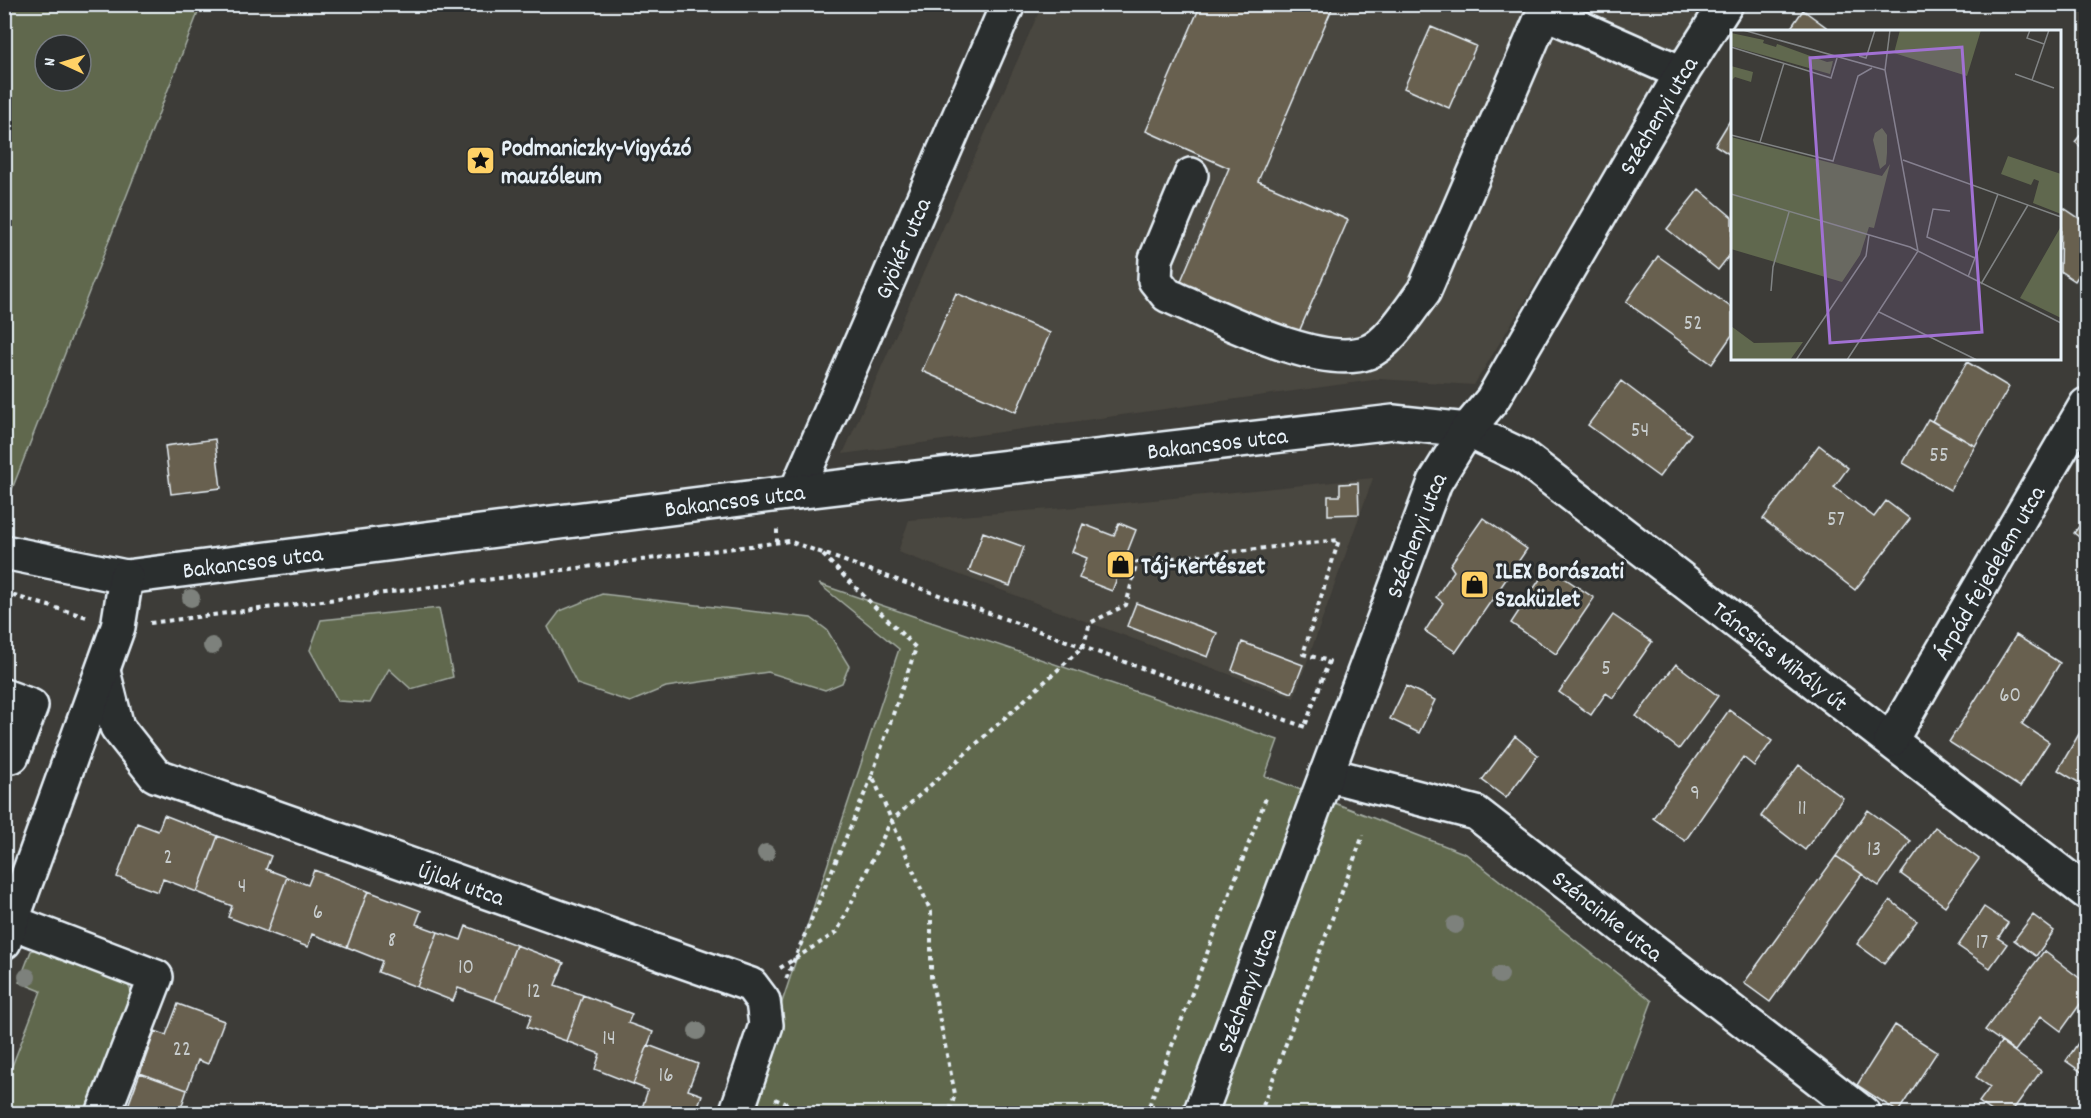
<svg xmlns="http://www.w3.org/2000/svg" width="2091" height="1118" viewBox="0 0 2091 1118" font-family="Dekko,sans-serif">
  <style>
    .built { fill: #4a473f }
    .green { fill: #60684e; stroke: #a4aca3; stroke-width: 1.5; fill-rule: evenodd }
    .building { fill: #686050; stroke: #e8f1f8; stroke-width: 1.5 }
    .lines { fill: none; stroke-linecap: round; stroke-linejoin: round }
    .minor-casing { stroke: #e8f1f8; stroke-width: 38 }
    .path { stroke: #e8f1f8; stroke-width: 4; stroke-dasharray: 4.5 4.5; stroke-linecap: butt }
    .minor { stroke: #2a2d2e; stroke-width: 33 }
    .tree { fill: #7d817c }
    .labels { text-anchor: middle; stroke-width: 6; stroke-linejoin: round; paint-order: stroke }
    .number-label { font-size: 21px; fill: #c8cdce }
    .street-label { font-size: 24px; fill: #e8f1f8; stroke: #2a2d2e }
    .poi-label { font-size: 24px; font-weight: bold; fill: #e8f1f8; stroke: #2a2d2e; text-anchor: start }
    .inset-road { fill: none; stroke: #818485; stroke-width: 1.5 }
    .view { fill: #a171d3; fill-opacity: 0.15; stroke: #a171d3; stroke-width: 3 }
    .inset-edge { fill: none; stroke: #e8f1f8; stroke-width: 3 }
  </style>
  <rect width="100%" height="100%" fill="#3d3c38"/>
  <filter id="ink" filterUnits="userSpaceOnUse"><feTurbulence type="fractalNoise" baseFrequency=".0167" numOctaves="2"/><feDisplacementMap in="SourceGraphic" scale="12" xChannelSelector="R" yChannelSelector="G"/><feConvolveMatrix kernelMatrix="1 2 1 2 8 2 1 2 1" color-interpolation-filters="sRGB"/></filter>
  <g filter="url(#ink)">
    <path class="built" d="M1042,5H1705L1474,385L1380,379L843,454Z
      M1373,478L1294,698L898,552L909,520L1103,505Z"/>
    <path class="green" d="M5,4L201,5L7,502L4,501ZM45,45H81V81H45Z
      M819,584L1278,740L1265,776L1466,854L1652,1001L1610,1113L745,1114L899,649Z
      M602,594L811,618L827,630L849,666L842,683L825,690L768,672L666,687L630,702L577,684L548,627L560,611Z
      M439,608L453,677L411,689L389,669L370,703L338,701L310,650L321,620Z
      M42,945L124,976L134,998L89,1113H5L4,1087L41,991L19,982L31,951Z"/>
    <path class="building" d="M1201,4H1334L1258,181L1348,220L1298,334L1180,283L1229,168L1146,131Z
      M1803,10L1833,32H1788Z
      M1431,27L1476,46L1449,108L1404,88Z
      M1732,117V156L1715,145Z
      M2086,128V151L2075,142Z
      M1699,189L1732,217V252L1718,270L1667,229Z
      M2061,206L2086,223V264L2075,281L2060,271Z
      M1658,256L1732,308V335L1712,364L1626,302Z
      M956,293L1050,333L1016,412L922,371Z
      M1967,362L2009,387L1975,446L1932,421Z
      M1621,381L1691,434L1659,477L1588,425Z
      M1928,419L1975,446L1950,490L1903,463Z
      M215,439L221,488L171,494L165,446Z
      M1819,445L1848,468L1834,487L1874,517L1886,501L1910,519L1855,590L1763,519Z
      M1358,483L1359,514L1328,515V496H1340V484Z
      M2086,517V542L2074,533Z
      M1483,518L1527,549L1456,652L1425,631L1443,603L1436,597L1454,571L1450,565Z
      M1119,523L1136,530L1112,591L1079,578L1087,558L1072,552L1083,524L1114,536Z
      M983,532L1024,547L1010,586L969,571Z
      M1548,567L1594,598L1556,654L1511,623Z
      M1136,603L1217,633L1208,657L1127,626Z
      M1613,615L1652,642L1613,698L1606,693L1591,715L1559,692Z
      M2016,635L2060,663L2022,724L2049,742L2020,787L1949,742Z
      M1242,642L1303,665L1292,693L1232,670Z
      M1676,664L1718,696L1679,749L1636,716Z
      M1406,686L1435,700L1419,733L1390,719Z
      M1729,710L1772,741L1754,766L1743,757L1685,841L1653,818Z
      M2086,722V787L2058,770Z
      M1515,736L1538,755L1506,798L1482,780Z
      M1799,765L1843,798L1805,850L1761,816Z
      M1868,810L1911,841L1879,886L1836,856Z
      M164,815L218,836L197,892L163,879L158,892L117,877L137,823L158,831Z
      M1935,827L1979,859L1945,906L1901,874Z
      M218,836L271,856L266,869L287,877L267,932L228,917L232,906L197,892Z
      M1836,856L1862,874L1770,1002L1744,983Z
      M314,870L368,891L347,947L312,934L308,947L267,932L287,877L308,885Z
      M368,891L421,911L416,924L438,932L417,987L378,972L382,961L347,947Z
      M1890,900L1917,921L1884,964L1857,944Z
      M1984,907L2008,923L1998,938L2007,944L1990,968L1958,946Z
      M2033,915L2054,931L2036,956L2014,940Z
      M466,926L516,945L495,1001L458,988L453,1001L417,987L438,932L461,940Z
      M516,945L564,963L555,985L583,995L566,1041L527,1027L532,1015L495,1001Z
      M2044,951L2086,983V996L2061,1031L2041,1016L2015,1051L1985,1030Z
      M583,995L632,1014L628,1023L653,1032L633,1084L595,1069L600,1054L566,1041Z
      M178,1004L224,1021L208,1064L198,1060L187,1090L140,1073L155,1031L166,1035Z
      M1895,1025L1937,1052L1898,1112L1857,1085Z
      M2086,1031V1075L2066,1061Z
      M2001,1042L2041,1071L2010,1114H1996L1979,1102L1990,1087L1976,1077Z
      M648,1045L698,1064L688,1090L702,1095L695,1114H640L648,1090L633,1084Z
      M140,1073L187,1090L179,1114H125Z"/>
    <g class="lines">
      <defs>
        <g id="minor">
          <path d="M1191,175L1156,259L1155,280L1167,295C1215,315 1319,371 1368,352C1389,344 1410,309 1424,291L1544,12L1682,73"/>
          <path id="s1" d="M796,492L1008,4"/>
          <path id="s2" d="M4,552L126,577L796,492L1393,422L1467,430L1522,456L2086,892"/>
          <path id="s3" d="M103,671L117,727L155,775L751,985L763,1001L766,1025L736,1114"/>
          <path d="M4,696L31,706L12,756"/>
          <path id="s4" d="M1891,740L2086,405"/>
          <path id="s5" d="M1326,774L1476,813L1864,1114"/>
          <path d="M12,922L156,977L103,1114"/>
          <path d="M4,942L118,627L126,577"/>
          <path id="s6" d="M1200,1114L1435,482L1467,430L1492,400L1682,73L1726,4"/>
        </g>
      </defs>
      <use href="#minor" class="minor-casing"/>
      <path class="path" d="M777,543V526
        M823,555L916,648L872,775L931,912V977L955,1094L949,1114
        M4,593L87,617
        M150,623L789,541L1308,728
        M780,968L837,932L891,821L1083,647L1090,623L1126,605L1137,562L1339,540L1303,654L1329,661L1305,726
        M786,979L872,776
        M775,1099L811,1114
        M1146,1114L1266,798
        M1260,1114L1363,835"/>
      <use href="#minor" class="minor"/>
    </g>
    <g class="tree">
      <circle cx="191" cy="598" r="9"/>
      <circle cx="212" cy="646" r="9"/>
      <circle cx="766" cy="853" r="9"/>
      <circle cx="1455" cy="925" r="9"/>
      <circle cx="1500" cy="975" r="9"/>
      <circle cx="27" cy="977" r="9"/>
      <circle cx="697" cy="1031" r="9"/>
    </g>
  </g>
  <defs>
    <symbol id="sight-square" viewBox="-11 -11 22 22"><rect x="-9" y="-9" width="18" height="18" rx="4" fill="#ffd166" stroke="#2a2d2e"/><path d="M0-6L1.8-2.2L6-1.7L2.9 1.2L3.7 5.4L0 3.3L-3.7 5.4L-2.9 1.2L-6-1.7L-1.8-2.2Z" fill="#111"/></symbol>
    <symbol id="shop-square" viewBox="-11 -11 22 22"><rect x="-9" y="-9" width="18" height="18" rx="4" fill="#ffd166" stroke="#2a2d2e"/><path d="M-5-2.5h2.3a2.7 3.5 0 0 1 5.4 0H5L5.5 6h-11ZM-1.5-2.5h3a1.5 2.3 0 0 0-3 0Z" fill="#111"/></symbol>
  </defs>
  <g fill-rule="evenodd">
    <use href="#sight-square" x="464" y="144" width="33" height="33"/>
    <use href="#shop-square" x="1104" y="548" width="33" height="33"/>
    <use href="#shop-square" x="1458" y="568" width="33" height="33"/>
  </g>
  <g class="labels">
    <g class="number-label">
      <text x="1693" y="329">52</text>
      <text x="1640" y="436">54</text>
      <text x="1939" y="461">55</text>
      <text x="1836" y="525">57</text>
      <text x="1606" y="674">5</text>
      <text x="2010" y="701">60</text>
      <text x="1695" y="799">9</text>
      <text x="1802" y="814">11</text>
      <text x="1874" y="855">13</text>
      <text x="168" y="863">2</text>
      <text x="242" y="892">4</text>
      <text x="318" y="918">6</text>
      <text x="392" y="946">8</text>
      <text x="1982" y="948">17</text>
      <text x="466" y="973">10</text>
      <text x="534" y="997">12</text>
      <text x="609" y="1044">14</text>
      <text x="182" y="1055">22</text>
      <text x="666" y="1081">16</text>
    </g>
    <g class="street-label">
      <text dy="8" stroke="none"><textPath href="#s6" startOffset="1104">Széchenyi utca</textPath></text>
      <text dy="8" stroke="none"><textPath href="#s1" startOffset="266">Gyökér utca</textPath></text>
      <text dy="8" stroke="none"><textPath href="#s2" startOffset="1224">Bakancsos utca</textPath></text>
      <text dy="8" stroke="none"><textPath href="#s2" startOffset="738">Bakancsos utca</textPath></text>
      <text dy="8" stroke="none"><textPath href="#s6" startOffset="618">Széchenyi utca</textPath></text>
      <text dy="8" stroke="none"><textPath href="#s2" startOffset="252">Bakancsos utca</textPath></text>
      <text dy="8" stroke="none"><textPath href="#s4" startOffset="194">Árpád fejedelem utca</textPath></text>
      <text dy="8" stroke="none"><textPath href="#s2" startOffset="1863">Táncsics Mihály út</textPath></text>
      <text dy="8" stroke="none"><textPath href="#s3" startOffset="444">Újlak utca</textPath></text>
      <text dy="8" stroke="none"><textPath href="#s5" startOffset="322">Széncinke utca</textPath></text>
      <text dy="8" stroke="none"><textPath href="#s6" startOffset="132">Széchenyi utca</textPath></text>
    </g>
    <g class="poi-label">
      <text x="501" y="155">Podmaniczky-Vigyázó<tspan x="501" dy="28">mauzóleum</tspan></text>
      <text x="1141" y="573">Táj-Kertészet</text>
      <text x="1495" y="578">ILEX Borászati<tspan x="1495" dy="28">Szaküzlet</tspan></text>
    </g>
  </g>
  <g transform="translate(1731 30)">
    <rect width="330" height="330" fill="#3d3c38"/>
    <path d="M169,0H250L236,46L163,23ZM0,3L33,10L32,13L45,17L46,14L96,32L102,31L99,44L0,16ZM0,36L22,42L20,52L4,47L0,51ZM151,98L156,105V123L155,134L149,139L142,110L144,103ZM0,107L151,146L159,134L143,198L138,197L129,225L111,252L0,219ZM277,126L330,144V184L302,173L308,151L303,149L300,155L270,144ZM329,198H330V288L289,268ZM0,296L23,313L72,312L59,330H0Z" fill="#60684e"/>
    <path class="inset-road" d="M12,0L154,40M299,0L296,8L313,14M0,17L100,48L106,28M128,26L135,28L144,0M284,44L323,58M301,50L318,0M0,105L102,131L127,46L141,38M29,112L53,33M172,130L330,187M0,164L179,217L330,293M219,181L202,179L196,207L244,228L237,247M244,228L267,164M250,254L297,175M40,261L42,237L58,182M148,282L246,330M65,330L135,226L138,205M116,330L187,221L154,40L159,0"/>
    <path class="view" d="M231,17L251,302L99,313L79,28Z"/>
    <rect width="330" height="330" class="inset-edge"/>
  </g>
  <rect width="2091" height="1118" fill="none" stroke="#2a2d2e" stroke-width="24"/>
  <rect x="12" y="12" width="2067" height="1094" fill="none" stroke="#e8f1f8" stroke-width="2" filter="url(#ink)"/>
  <g transform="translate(63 63) rotate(274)"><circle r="28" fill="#2a2d2e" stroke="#767b7f" stroke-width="1.5"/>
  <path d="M0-4.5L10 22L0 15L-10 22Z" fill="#ffd166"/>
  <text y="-9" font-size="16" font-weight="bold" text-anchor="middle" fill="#e8f1f8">N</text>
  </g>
</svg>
